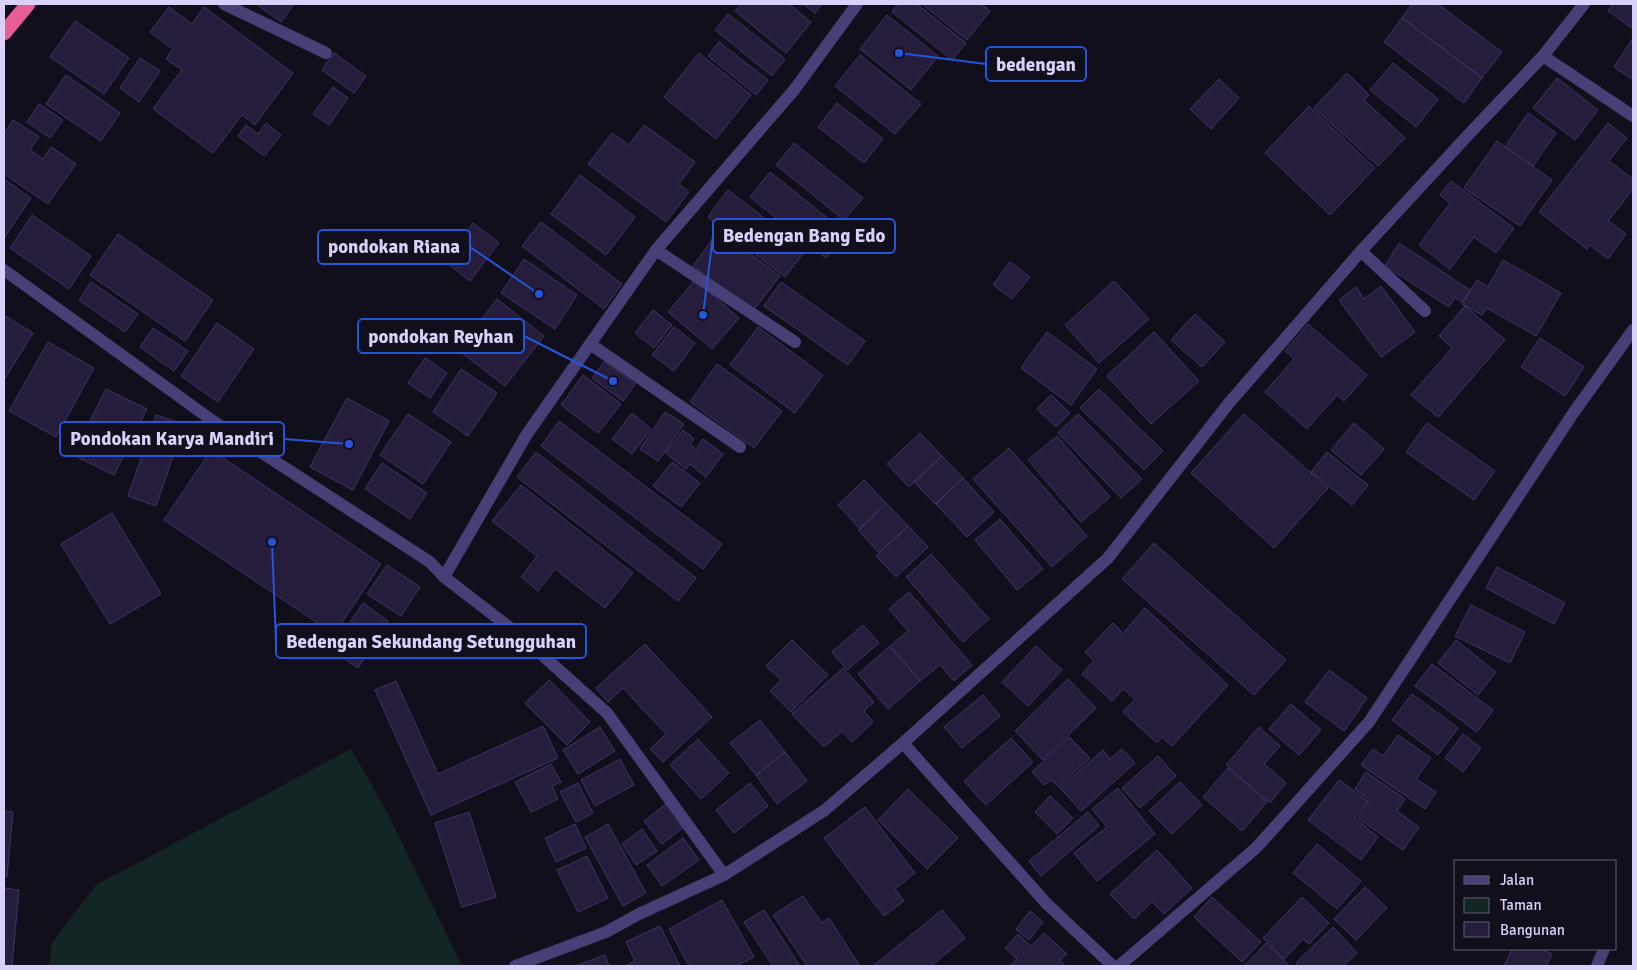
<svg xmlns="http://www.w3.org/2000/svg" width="1637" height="970" viewBox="0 0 1637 970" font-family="Signika,sans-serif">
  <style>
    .green { fill: #132626 }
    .building { fill: #261d3c; stroke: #403364 }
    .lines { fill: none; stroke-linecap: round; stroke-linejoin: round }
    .minor { stroke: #464076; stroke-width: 12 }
    .highway { stroke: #e85d96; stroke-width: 15 }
    .leader { fill: none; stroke: #2655da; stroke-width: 2 }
    .callout-dot { fill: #2655da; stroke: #120f1d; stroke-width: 2 }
    .callout { fill: #120f1d; stroke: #2655da; stroke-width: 2 }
    .callout-label { font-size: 19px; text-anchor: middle; font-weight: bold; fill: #d9d1f9 }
  </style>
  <rect width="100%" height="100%" fill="#120f1d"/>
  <path class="green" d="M351,749L386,810L462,966H49L52,943L96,885Z"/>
  <path class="building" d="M256,4H294L281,22Z
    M741,4H789L811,22L786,53L735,11Z
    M803,4H822L815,13Z
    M898,4H917L966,43L952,60L892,12Z
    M922,4H981L990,11L967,40Z
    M1412,4H1438L1502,52L1482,78L1402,18Z
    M1613,4H1633V29L1608,11Z
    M169,7L192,24L204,7L293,73L255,125L242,115L213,153L153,109L182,70L166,59L173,49L150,32Z
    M728,14L785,59L772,76L715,30Z
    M887,15L938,56L911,90L860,49Z
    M1402,18L1482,78L1464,103L1384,42Z
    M75,21L129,58L104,94L50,57Z
    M1633,38V80L1614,67Z
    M719,42L768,80L756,95L708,56Z
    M334,53L366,76L354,93L322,70Z
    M699,53L751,95L716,139L664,97Z
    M860,55L921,104L895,134L835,86Z
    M140,58L160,71L139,102L120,88Z
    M1393,63L1438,99L1416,127L1370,90Z
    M1347,73L1369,95L1364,100L1405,138L1378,166L1314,108Z
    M66,75L120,113L101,141L46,104Z
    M1557,78L1598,110L1575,140L1533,108Z
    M1219,79L1239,98L1211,129L1190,109Z
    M333,87L348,98L329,125L313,114Z
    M837,103L883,139L864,163L818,127Z
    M39,104L63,120L50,138L27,122Z
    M1309,106L1375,168L1330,215L1265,153Z
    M1528,113L1556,133L1533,166L1505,147Z
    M13,120L39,137L30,150L43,159L51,147L76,164L48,204L4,174V134Z
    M266,123L281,135L264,156L238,136L246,125L258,134Z
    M1608,123L1627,138L1609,161L1633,179V189L1608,221L1626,234L1608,259L1590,245L1587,249L1539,212Z
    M644,125L695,162L679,184L689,192L666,222L588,164L612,133L629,145Z
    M1497,141L1552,180L1520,226L1464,188Z
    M794,143L863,198L844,220L776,165Z
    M770,172L846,233L826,258L750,197Z
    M580,175L635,217L606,255L551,214Z
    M4,179L31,198L4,238Z
    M1451,181L1514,228L1496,253L1474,237L1450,269L1419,245L1450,203L1440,195Z
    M728,190L806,250L785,277L708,217Z
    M32,215L91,256L69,289L10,248Z
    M541,222L622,284L604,309L522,246Z
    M473,223L499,243L470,281L444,261Z
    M719,230L780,276L753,311L693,266Z
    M118,234L213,300L185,341L90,275Z
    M1399,243L1470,290L1462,302L1455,298L1449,307L1385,266Z
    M524,259L577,295L555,329L501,293Z
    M1503,260L1561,293L1536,336L1487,308L1482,315L1462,304L1477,280L1488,287Z
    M1010,262L1030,277L1012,299L993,285Z
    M695,280L739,318L712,349L668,312Z
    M1114,281L1149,319L1099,363L1065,325Z
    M91,282L138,314L125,332L79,300Z
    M781,282L865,341L848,365L764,306Z
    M1381,286L1415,332L1381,357L1339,300L1356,287L1364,299Z
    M497,299L544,336L505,386L458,350Z
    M1465,306L1505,340L1438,417L1411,395L1452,348L1439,336Z
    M653,310L672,325L654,348L635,333Z
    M1195,314L1225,342L1202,367L1171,340Z
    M4,315L33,333L4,380Z
    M217,323L254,349L218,402L181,376Z
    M1308,324L1367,375L1344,401L1337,395L1307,429L1265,392L1294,359L1285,351Z
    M674,327L695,343L674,371L652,355Z
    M758,327L823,375L795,413L730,365Z
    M153,328L188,351L174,371L140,347Z
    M1047,332L1097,369L1071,405L1021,368Z
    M1154,332L1199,381L1151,424L1107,376Z
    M1540,338L1584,367L1565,396L1521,367Z
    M48,342L94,368L56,437L9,411Z
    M425,358L447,373L430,398L408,383Z
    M604,362L635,384L623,401L592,378Z
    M717,364L782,411L754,448L690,402Z
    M461,369L497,393L468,436L433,412Z
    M583,375L621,404L598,433L561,405Z
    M106,389L147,409L114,475L73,455Z
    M1099,389L1163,451L1144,470L1080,408Z
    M1051,395L1070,413L1056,427L1037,409Z
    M347,398L389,421L353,490L310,467Z
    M665,412L684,424L658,461L640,449Z
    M632,413L651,429L632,454L612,439Z
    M408,414L451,442L423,484L380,455Z
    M1078,414L1142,479L1121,498L1058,433Z
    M1244,414L1328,488L1274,548L1191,473Z
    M156,415L184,424L156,506L128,496Z
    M559,421L722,544L703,569L541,446Z
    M1354,423L1384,449L1361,475L1331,450Z
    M1427,423L1495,471L1474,500L1406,452Z
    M683,430L694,439L690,444L696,449L703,439L723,454L706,477L690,464L686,469L665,453Z
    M920,433L942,456L909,487L887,464Z
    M1057,436L1110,497L1081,522L1028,460Z
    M1009,448L1087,536L1052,567L973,479Z
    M211,450L381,564L334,634L164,520Z
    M536,452L696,578L678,601L517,477Z
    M1327,452L1368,485L1352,505L1311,472Z
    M942,456L963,478L935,504L914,482Z
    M672,462L700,483L681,507L653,486Z
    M382,463L427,493L410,519L365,489Z
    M963,478L994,512L967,537L936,504Z
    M864,480L886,503L860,529L838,505Z
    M521,485L633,573L605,608L555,569L538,591L521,577L537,556L492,521Z
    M886,503L908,526L879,553L858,530Z
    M112,513L161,594L110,624L61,544Z
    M1000,519L1043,569L1017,590L975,540Z
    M908,526L928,547L896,577L876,556Z
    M1154,543L1286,660L1254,695L1122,579Z
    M931,554L989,619L963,642L906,577Z
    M387,565L420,587L401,616L367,594Z
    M1497,567L1565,603L1554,624L1486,588Z
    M909,592L972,665L954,681L940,665L920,681L890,646L908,631L889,609Z
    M363,603L388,621L358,668L331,650Z
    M1471,605L1525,632L1510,663L1455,636Z
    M1145,608L1228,685L1172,746L1162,737L1157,743L1123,712L1135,699L1123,689L1112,701L1082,674L1094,661L1085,652L1113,623L1123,633Z
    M863,625L879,643L847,670L832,652Z
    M792,640L828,675L791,712L770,691L781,680L766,666Z
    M1456,640L1496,672L1478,695L1438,663Z
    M645,644L712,717L663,762L650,749L666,734L623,688L608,702L596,688Z
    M890,646L920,681L888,709L858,674Z
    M1036,646L1062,670L1028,706L1002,682Z
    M1432,664L1493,710L1477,732L1415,686Z
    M843,668L874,702L864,711L873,722L852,742L842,731L824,747L792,714Z
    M1329,670L1367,698L1344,731L1305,702Z
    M1068,679L1096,708L1043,760L1015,731Z
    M549,680L590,722L567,745L525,703Z
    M396,681L438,774L543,726L558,758L431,815L375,690Z
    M1412,694L1458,728L1438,755L1392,720Z
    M983,695L1000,716L962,748L944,727Z
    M1291,704L1321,730L1299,755L1269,729Z
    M760,720L785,752L756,775L730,743Z
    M600,727L615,751L578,774L563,750Z
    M1259,727L1280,746L1264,764L1286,783L1270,803L1226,765Z
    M1463,734L1481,748L1463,772L1445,758Z
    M1398,735L1431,758L1416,779L1436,792L1425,809L1361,765L1373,749L1383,756Z
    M1069,737L1090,758L1059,787L1051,780L1044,785L1032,772Z
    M1011,738L1033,762L986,805L964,781Z
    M698,739L729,773L701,799L670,765Z
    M1122,749L1135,763L1081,811L1060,788L1103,750L1110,759Z
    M785,752L807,781L777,804L756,775Z
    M1158,756L1176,776L1140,808L1122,788Z
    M620,759L634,785L595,806L581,780Z
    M551,764L561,782L552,786L558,799L531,812L515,782Z
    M1228,768L1267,802L1242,831L1203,797Z
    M1366,772L1405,799L1397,811L1419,827L1403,850L1358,818L1370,800L1355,789Z
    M1339,780L1368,801L1355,818L1378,837L1361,860L1308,820Z
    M1180,782L1202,805L1172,834L1149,811Z
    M578,783L593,813L576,822L560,792Z
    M750,783L768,806L734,833L716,810Z
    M1118,788L1155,834L1097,881L1074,853L1107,827L1092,809Z
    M908,789L958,838L927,869L878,820Z
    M1050,796L1073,818L1057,834L1035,812Z
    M666,804L684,827L662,844L644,821Z
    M865,807L915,873L895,889L904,901L884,916L824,838Z
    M4,811L13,812L7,877H4Z
    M469,812L496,897L462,907L435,823Z
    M1088,812L1099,826L1041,876L1029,861Z
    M575,824L586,848L556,862L545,838Z
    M608,824L646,893L623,906L585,837Z
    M642,829L657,851L636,865L622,844Z
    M683,838L699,860L662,886L647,865Z
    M1317,844L1361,881L1337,909L1293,873Z
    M1157,850L1192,888L1164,914L1152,902L1134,919L1110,894Z
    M587,856L608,898L578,912L557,870Z
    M1365,887L1387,908L1356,940L1334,919Z
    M4,888L19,890L12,966H4Z
    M803,896L822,923L829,918L860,966H807L773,915Z
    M1212,897L1261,942L1242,962L1194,917Z
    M1302,897L1329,923L1309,944L1303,939L1284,959L1263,938Z
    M722,900L754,957L736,966H689L669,929Z
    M764,910L800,966H773L744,922Z
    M942,910L965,938L931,966H873Z
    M1030,911L1043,922L1029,940L1016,929Z
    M660,926L680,966H625L635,961L626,942Z
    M1333,927L1357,953L1343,966H1299L1296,963Z
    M1044,933L1067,954L1060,960L1066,966H1010L1017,959L1005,948L1018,934L1031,946Z
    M1266,943L1290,966H1244Z
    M1512,949H1541L1552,954L1546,966H1504Z
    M605,955L609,966H575Z"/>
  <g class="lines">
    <path class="minor" d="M224,4L326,53
      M1543,56L1584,4
      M656,250L795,342
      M1361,251L1425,311
      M4,270L213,421L430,562L444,577L522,637L607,713L724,875
      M590,344L740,447
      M444,577L527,434L656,250L794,90L857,4
      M903,743L1047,904L1113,966
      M515,966L606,932L639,914L724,875L825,810L903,743L1108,558L1229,403L1361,251L1469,134L1543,56L1633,116
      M1119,966L1256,848L1369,722L1574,412L1633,330
      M1597,966L1604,949"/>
    <path class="highway" d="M4,33L28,4"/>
  </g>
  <path class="leader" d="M899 53L986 64M703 315L713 236M539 294L470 247M613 381L524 336M349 444L284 439M272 542L276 641"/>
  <g class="callout-dot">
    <circle cx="899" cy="53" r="5"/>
    <circle cx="703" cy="315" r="5"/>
    <circle cx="539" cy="294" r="5"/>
    <circle cx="613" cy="381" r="5"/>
    <circle cx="349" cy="444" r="5"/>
    <circle cx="272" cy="542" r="5"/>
  </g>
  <g class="callout">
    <rect x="986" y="47" width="100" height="34" rx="5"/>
    <rect x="713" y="219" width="182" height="34" rx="5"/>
    <rect x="318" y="230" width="152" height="34" rx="5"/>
    <rect x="358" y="319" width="166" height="34" rx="5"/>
    <rect x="60" y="422" width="224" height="34" rx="5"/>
    <rect x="276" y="624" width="310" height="34" rx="5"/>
  </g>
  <g class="callout-label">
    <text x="1036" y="71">bedengan</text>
    <text x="804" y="242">Bedengan Bang Edo</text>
    <text x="394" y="253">pondokan Riana</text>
    <text x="441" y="343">pondokan Reyhan</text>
    <text x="172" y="445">Pondokan Karya Mandiri</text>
    <text x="431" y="648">Bedengan Sekundang Setungguhan</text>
  </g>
  <rect width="1637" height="970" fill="none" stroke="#d9d1f9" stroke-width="10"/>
  <rect x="1454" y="860" width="162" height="90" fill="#120f1d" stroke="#625d75"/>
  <rect x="1464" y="876" width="25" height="8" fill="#464076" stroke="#625d75"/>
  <text x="1500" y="885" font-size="15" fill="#d9d1f9">Jalan</text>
  <rect x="1464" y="898" width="25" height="15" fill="#132626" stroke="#625d75"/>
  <text x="1500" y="910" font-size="15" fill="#d9d1f9">Taman</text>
  <rect x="1464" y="922" width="25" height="15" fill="#261d3c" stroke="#625d75"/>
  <text x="1500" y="935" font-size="15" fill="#d9d1f9">Bangunan</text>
</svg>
